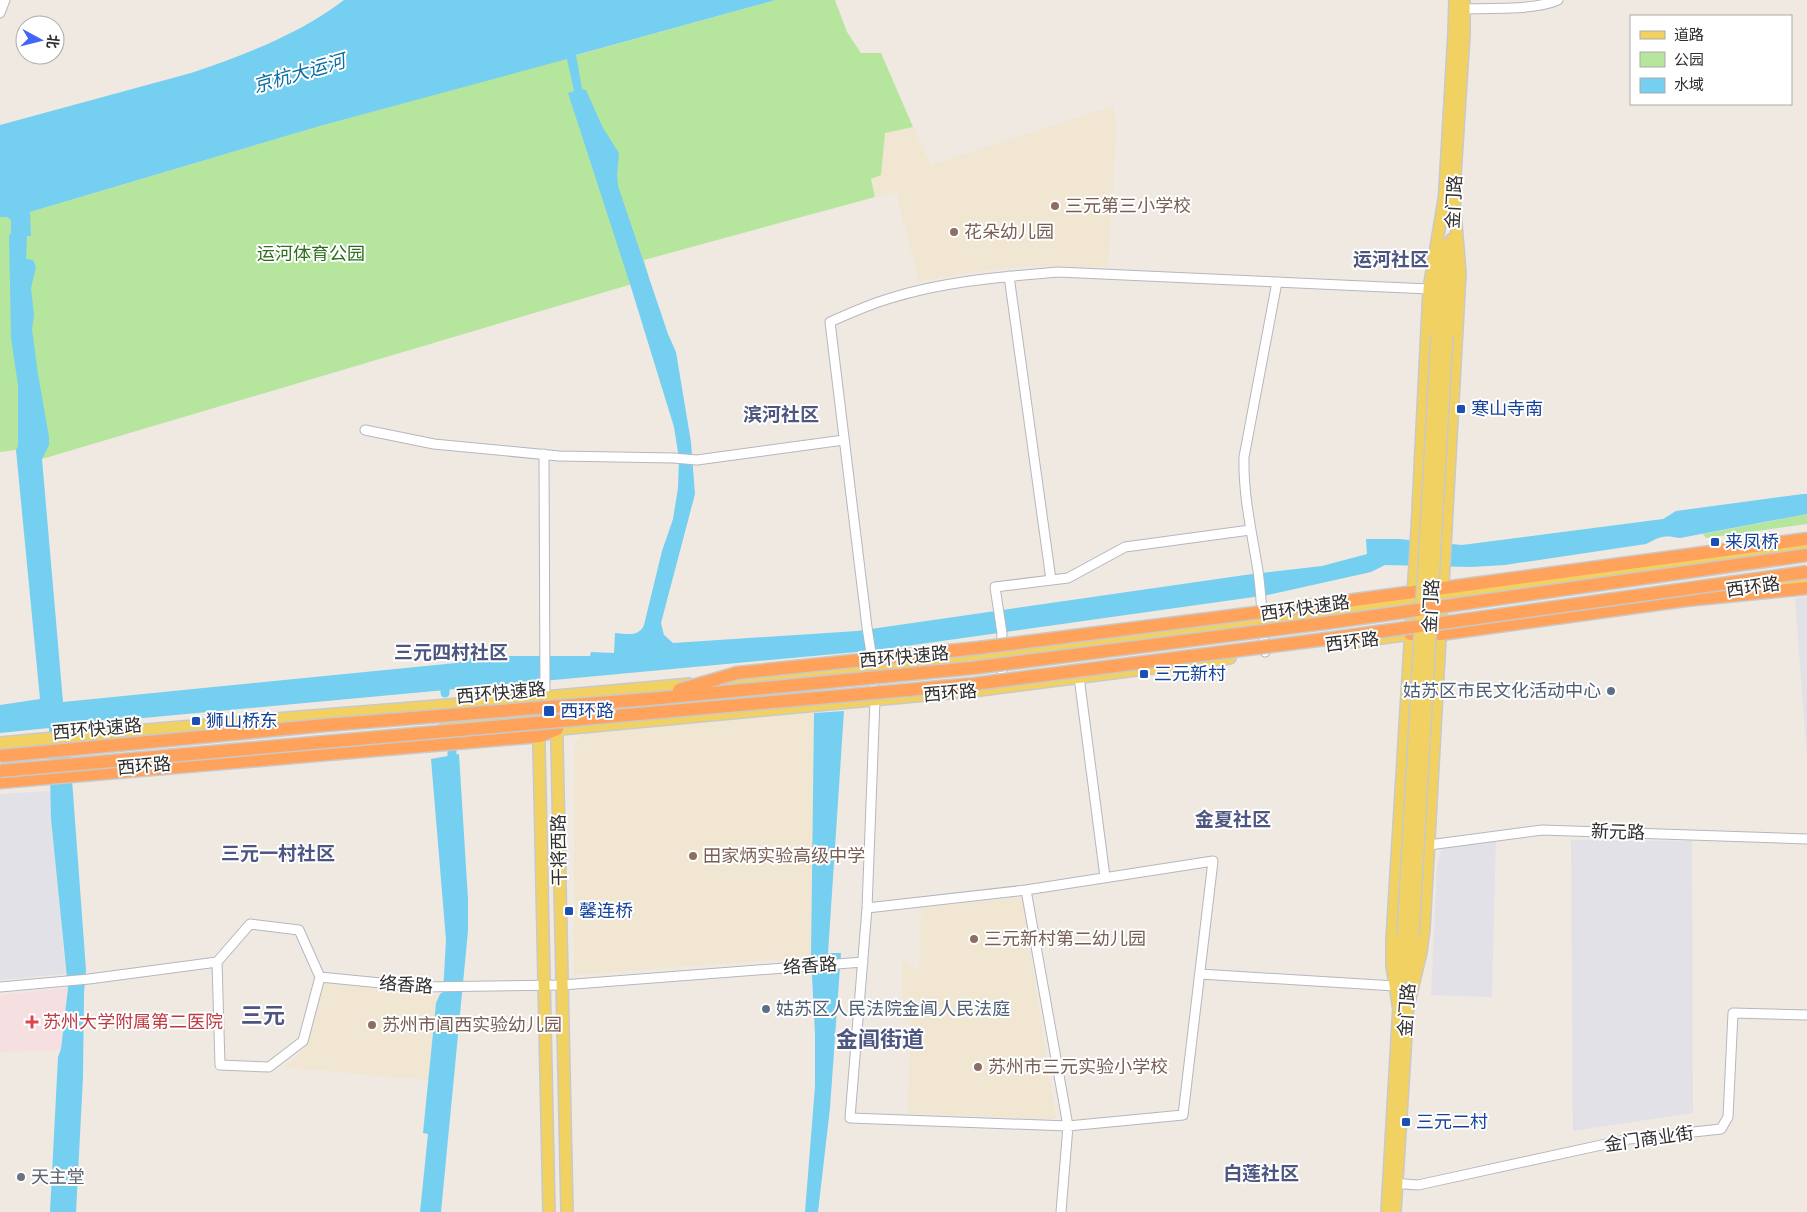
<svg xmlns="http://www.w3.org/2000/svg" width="1807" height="1212" viewBox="0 0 1807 1212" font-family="'Sofia Sans Condensed','Noto Sans SC',sans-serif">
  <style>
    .industrial { fill: #e3e1e8 }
    .education { fill: #f0e6d1 }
    .medical { fill: #f5dfe0 }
    .green { fill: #b6e59e }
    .water { fill: #75cff0; fill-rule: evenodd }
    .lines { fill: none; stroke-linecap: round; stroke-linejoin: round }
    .canal { stroke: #75cff0; stroke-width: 9 }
    .minor-casing { stroke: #b4b7c1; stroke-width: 11 }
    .major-casing { stroke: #c9c9c9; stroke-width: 14 }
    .highway-casing { stroke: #c9c9c9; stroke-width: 15 }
    .minor { stroke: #fff; stroke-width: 9 }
    .major { stroke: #f2d163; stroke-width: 11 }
    .highway { stroke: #ffa35c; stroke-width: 12 }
    .major-bridge-casing { stroke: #c9c9c9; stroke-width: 14; stroke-linecap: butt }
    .highway-bridge-casing { stroke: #c9c9c9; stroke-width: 15; stroke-linecap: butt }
    .major-bridge { stroke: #f2d163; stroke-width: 11 }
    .highway-bridge { stroke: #ffa35c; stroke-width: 12 }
    .education-dot { fill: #8d6e63; stroke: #fff; stroke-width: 2 }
    .transit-dot { fill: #1a4fb4; stroke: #fff; stroke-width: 2 }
    .service-dot { fill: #5c6f8a; stroke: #fff; stroke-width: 2 }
    .health-dot { fill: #e0444e; stroke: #fff; stroke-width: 2 }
    .worship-dot { fill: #6b7280; stroke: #fff; stroke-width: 2 }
    .labels { text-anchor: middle; stroke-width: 4; stroke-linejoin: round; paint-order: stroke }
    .street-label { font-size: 18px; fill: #2e2e2e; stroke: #fff }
    .education-label { font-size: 18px; fill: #785e54; stroke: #fff; text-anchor: start }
    .park-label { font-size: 18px; fill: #2c6e1b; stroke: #fff }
    .transit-label { font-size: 18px; fill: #164399; stroke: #fff; text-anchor: start }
    .service-label { font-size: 18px; fill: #4e5e75; stroke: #fff; text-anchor: end }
    .health-label { font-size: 18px; fill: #be3a42; stroke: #fff; text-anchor: start }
    .worship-label { font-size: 18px; fill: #5b616d; stroke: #fff; text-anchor: start }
    .water-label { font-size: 19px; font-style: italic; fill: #0d6fa3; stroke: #fff }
    .neighbourhood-label { font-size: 19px; font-weight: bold; fill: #4d5680; stroke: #fff }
    .district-label { font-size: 22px; font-weight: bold; fill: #4d5680; stroke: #fff }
  </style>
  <rect width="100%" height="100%" fill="#efe9e1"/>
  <path class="industrial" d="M1807,597V758L1795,598Z
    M51,791V819L66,974L0,980V794Z
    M1496,835L1492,997L1431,995L1437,866L1442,846Z
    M1571,840L1692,841L1693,1113L1573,1131Z"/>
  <path class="education" d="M1113,106L1116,125L1115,147L1108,267L1025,266L965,273L919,282L896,192L875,197L871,179L881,175L885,132L913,127L931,165Z
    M814,713L811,957L574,975V754L576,743L583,733Z
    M1022,897L1056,1119L908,1113L911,1021L901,1020L903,961L919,970L921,908Z
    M323,983L438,996L436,1003L428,1080L282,1067L296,1058L304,1048Z"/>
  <path class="medical" d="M68,988L61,1050L0,1052V995Z"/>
  <path class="green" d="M776,0H835L847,32L861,53H881L913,127L885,133L881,175L871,179L875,197L644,260L649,279L42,459L16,450L0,452V217L30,212L320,126Z
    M1807,514V524L1706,538L1703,534Z"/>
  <path class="water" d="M344,0H776L576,55L582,89L586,90L603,128L619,153L617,175L618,186L668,334L676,352L691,442L695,494L661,623L664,635L673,643L857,631L1245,575L1322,566L1367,554L1366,539H1399L1462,545L1663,519L1676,511L1803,494H1807V514L1680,538C1664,535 1661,536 1646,544L1505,565L1471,567L1385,565L1371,572L1268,595L878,650L68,725L86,970L84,993L83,1077L76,1212H50L58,1057L61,1049L68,988L51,819L49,728L0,733V705L40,699L16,450L18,446V385L11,338L9,235L11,234V220L7,217H0V125L191,73C244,55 300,34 344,0ZM567,59L574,91L568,93L630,284L674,427L679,459L678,488L673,519L662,551L644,625C639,637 627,634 615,633L614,653L591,652L590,656H477L456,663L63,702L42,459L49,445V437L38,374L32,329L34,315L31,288L36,267L33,260L26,259L27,236H31L30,212L320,126Z
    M844,711L828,953H841L830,1108L818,1212H805L815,1086V1034L811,957L814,713Z
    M459,754L468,899V931L441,1212H420L428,1134L423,1133L436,1003L440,994L443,992L446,940L431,759Z"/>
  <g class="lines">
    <path class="canal" d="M445,690V693
      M452,751V755"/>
    <defs>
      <path id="minor" d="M1458,9C1485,8 1534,11 1558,0
        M0,13L5,0
        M1009,276L1051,580
        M365,430L434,444L559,456L673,458L697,460L844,440
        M544,454L545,698
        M1265,652C1262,625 1262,598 1258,571C1252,533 1243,496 1244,457L1277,282
        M1079,677L1105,877
        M1003,684L1001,654L1002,633L995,587L1068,578L1125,547L1250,530
        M1429,845L1542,830L1807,839
        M1026,890L1068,1126L1061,1212
        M867,908L1026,890L1213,861L1183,1115L1068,1126L850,1118L867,908L875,700L871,653L867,627L830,322C850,313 870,304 891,298C944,281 1002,277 1058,272L1429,289
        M217,962L220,1065L269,1067L303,1041L320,977
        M1200,974L1395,986
        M0,987L89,979L217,962L250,924L299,930L320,977L421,987L562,985L863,962
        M1391,1183L1418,1185L1629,1139L1721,1129L1728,1117L1733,1013L1807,1015"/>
      <path id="major" d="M1444,205L1454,33L1455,0
        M1453,206L1464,34V0
        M1437,335L1442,244
        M1447,335L1452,239
        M1751,588L1807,580
        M1352,642L1418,633
        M720,682L971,658L1412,601L1807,547
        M556,699L567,1212
        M538,700L549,1212
        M552,719L556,714L656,706
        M550,730L980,690L1230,658
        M439,735L449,723L539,716
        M0,743C229,721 459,706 689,684
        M1410,977L1413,937
        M1400,984L1403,935
        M1399,1010L1392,966V940L1417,530L1429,289L1444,200
        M1407,1011L1421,952L1424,929L1460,273L1454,200
        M1387,1212L1399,1005
        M1395,1212L1408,1003"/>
      <path id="highway" d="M1310,606L1807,539
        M1410,634H1441L1686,600L1807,588
        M0,782L540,736L557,729"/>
    </defs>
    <use href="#minor" class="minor-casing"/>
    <use href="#major" class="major-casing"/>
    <use href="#highway" class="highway-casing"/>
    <use href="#minor" class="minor"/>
    <use href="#major" class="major"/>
    <use href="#highway" class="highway"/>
    <defs>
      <path id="major-bridge" d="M1403,935L1437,335
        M1413,937L1447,335"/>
      <path id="highway-bridge" d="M679,690L737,673L978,648L1310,606
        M0,756L326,725L649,699L972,668L1325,623L1807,555
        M0,771L974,684L1334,638L1807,572"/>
    </defs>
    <use href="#major-bridge" class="major-bridge-casing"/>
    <use href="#highway-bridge" class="highway-bridge-casing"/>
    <use href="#major-bridge" class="major-bridge"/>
    <use href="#highway-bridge" class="highway-bridge"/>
  </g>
  <g class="education-dot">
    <circle cx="1055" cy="206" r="5"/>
    <circle cx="954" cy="232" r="5"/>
    <circle cx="693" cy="856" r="5"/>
    <circle cx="974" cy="939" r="5"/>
    <circle cx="372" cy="1025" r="5"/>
    <circle cx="978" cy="1067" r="5"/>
  </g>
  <g class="transit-dot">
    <rect x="1456" y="404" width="10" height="10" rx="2.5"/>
    <rect x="1710" y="537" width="10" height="10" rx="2.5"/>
    <rect x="1139" y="669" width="10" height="10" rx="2.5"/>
    <rect x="543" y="705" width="12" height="12" rx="2.5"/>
    <rect x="191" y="716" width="10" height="10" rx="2.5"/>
    <rect x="564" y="906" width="10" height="10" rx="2.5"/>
    <rect x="1401" y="1117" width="10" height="10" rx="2.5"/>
  </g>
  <g class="service-dot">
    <circle cx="1611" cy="691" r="5"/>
    <circle cx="766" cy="1009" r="5"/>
  </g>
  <path class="health-dot" d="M29.5 1014.5h5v5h5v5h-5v5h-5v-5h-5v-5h5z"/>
  <circle class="worship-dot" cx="21" cy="1177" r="5"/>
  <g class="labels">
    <g class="street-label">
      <text transform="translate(1454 202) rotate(-87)" y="6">金门路</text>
      <text transform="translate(1753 587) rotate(-8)" y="6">西环路</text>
      <text transform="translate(1431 606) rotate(-87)" y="6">金门路</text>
      <text transform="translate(1305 608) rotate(-8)" y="6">西环快速路</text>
      <text transform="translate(1352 642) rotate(-7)" y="6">西环路</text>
      <text transform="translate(904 657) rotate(-5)" y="6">西环快速路</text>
      <text transform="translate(501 693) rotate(-5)" y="6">西环快速路</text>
      <text transform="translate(950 693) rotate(-5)" y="6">西环路</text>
      <text transform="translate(97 729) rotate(-5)" y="6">西环快速路</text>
      <text transform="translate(144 766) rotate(-5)" y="6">西环路</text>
      <text transform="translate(1618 832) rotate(2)" y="6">新元路</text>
      <text transform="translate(559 850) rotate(-91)" y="6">干将西路</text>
      <text transform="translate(810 966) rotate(-4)" y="6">络香路</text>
      <text transform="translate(406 985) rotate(4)" y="6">络香路</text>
      <text transform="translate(1407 1010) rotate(-86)" y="6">金门路</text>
      <text transform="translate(1649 1139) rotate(-8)" y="6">金门商业街</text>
    </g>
    <g class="education-label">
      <text x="1065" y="212">三元第三小学校</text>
      <text x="964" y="238">花朵幼儿园</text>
      <text x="703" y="862">田家炳实验高级中学</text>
      <text x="984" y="945">三元新村第二幼儿园</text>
      <text x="382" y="1031">苏州市阊西实验幼儿园</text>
      <text x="988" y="1073">苏州市三元实验小学校</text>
    </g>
    <g class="park-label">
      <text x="311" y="260">运河体育公园</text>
    </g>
    <g class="transit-label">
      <text x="1471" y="415">寒山寺南</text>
      <text x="1725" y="548">来凤桥</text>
      <text x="1154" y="680">三元新村</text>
      <text x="560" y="717">西环路</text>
      <text x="206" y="727">狮山桥东</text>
      <text x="579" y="917">馨连桥</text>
      <text x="1416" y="1128">三元二村</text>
    </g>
    <g class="service-label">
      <text x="1601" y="697">姑苏区市民文化活动中心</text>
      <text x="776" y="1015" text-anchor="start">姑苏区人民法院金阊人民法庭</text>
    </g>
    <g class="health-label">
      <text x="43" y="1028">苏州大学附属第二医院</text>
    </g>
    <g class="worship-label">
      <text x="31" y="1183">天主堂</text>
    </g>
    <g class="water-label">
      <text transform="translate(299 73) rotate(-16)" y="7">京杭大运河</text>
    </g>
    <g class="neighbourhood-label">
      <text x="1391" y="266">运河社区</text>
      <text x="781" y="421">滨河社区</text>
      <text x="451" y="659">三元四村社区</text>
      <text x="1233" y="826">金夏社区</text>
      <text x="278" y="860">三元一村社区</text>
      <text x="1261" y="1180">白莲社区</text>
    </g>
    <g class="district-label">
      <text x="263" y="1023">三元</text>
      <text x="880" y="1047">金阊街道</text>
    </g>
  </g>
  <rect x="1630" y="15" width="162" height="90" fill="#ffffff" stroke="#ababab"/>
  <rect x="1640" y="31" width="25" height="8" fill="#f2d163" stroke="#ababab"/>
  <text x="1674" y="40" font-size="15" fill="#2e2e2e">道路</text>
  <rect x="1640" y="52" width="25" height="15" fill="#b6e59e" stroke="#ababab"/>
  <text x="1674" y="65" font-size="15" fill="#2e2e2e">公园</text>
  <rect x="1640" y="78" width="25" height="15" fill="#75cff0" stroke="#ababab"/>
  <text x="1674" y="90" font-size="15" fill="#2e2e2e">水域</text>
  <g transform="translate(40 40) rotate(97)"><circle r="24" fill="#ffffff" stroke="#ababab"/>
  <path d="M0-4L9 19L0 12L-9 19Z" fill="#4264fb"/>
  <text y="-8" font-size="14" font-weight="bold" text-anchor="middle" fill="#2e2e2e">北</text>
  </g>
</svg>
